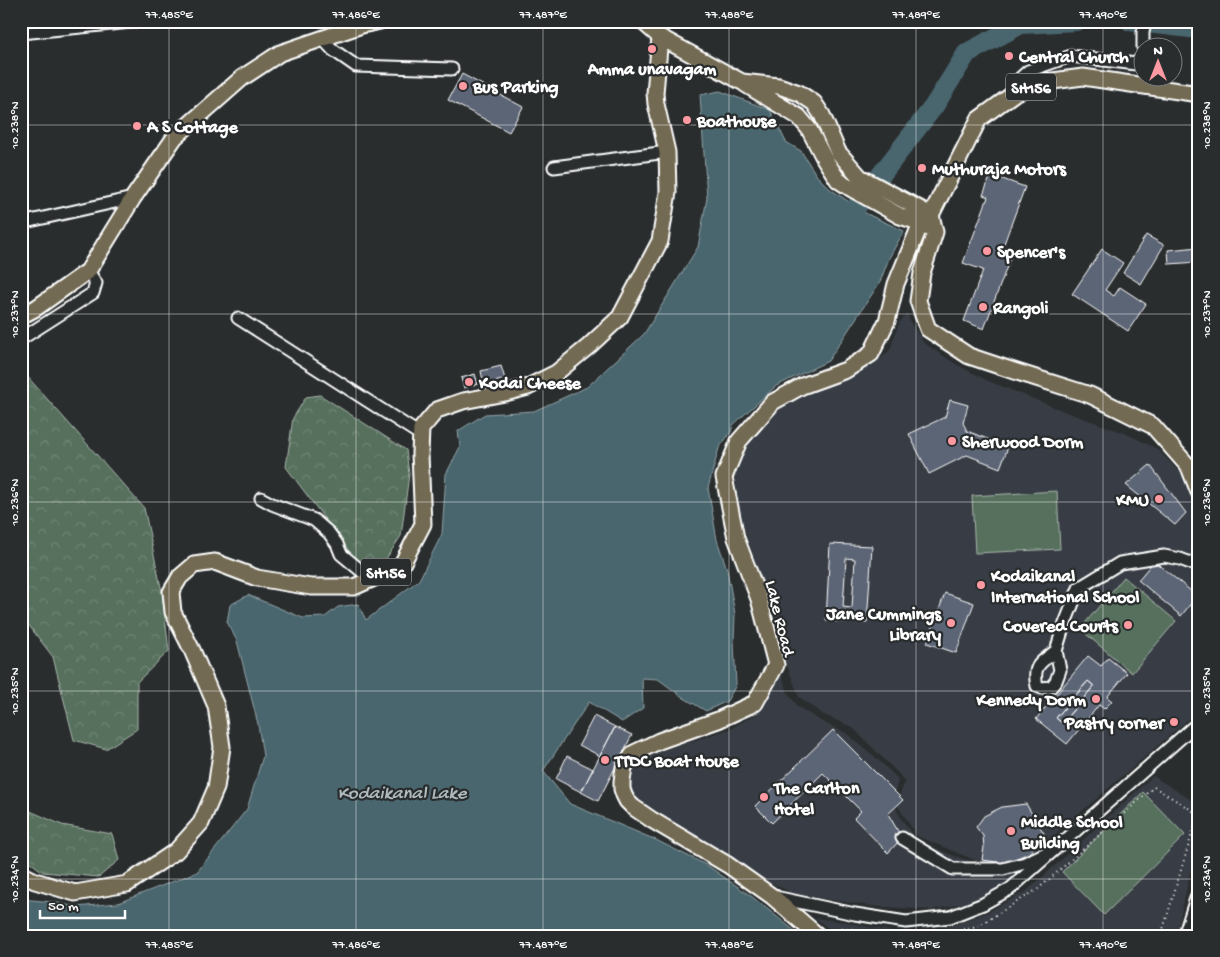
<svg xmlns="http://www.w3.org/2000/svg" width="1220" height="957" viewBox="0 0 1220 957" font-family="'Gochi Hand',sans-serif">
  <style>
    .built { fill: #393e44 }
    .forest { fill: url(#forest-crowns); stroke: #aab7ae }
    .pitch { fill: #566f5d; stroke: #aab7ae }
    .water { fill: #4a666e; stroke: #92a3a8 }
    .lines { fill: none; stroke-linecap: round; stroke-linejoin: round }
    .river { stroke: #4a666e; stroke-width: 20 }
    .building { fill: #5b6576; stroke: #fff; fill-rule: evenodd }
    .minor-casing { stroke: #fff; stroke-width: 15 }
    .major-casing { stroke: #fff; stroke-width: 19 }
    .path { stroke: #fff; stroke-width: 2; stroke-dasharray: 1 4; stroke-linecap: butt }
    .minor { stroke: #2a2d2e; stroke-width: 11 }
    .major { stroke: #736b52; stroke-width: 15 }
    .ticks { fill: none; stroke: #fff; stroke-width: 1; stroke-opacity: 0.45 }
    .poi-dot { fill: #ff9aa2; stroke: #2a2d2e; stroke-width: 2 }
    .labels { text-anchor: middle; stroke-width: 4.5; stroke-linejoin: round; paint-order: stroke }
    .shield { fill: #2a2d2e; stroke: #bfc0c0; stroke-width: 1 }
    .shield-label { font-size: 16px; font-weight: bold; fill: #fff }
    .poi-label { font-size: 18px; font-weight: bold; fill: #fff; stroke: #2a2d2e; text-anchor: start }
    .street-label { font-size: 18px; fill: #fff; stroke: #2a2d2e }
    .water-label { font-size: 19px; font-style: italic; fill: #aebabe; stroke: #2a2d2e }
    .neatline { fill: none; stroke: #fff; stroke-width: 2 }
    .ticks-label { font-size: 12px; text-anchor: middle; fill: #fff }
  </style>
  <defs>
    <pattern id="forest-crowns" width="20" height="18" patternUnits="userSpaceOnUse" patternTransform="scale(1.25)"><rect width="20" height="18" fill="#566f5d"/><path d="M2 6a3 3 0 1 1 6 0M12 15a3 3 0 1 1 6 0" fill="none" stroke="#6f8575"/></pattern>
  </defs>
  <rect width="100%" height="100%" fill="#2a2d2e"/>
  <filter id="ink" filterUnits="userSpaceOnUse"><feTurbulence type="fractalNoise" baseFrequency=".02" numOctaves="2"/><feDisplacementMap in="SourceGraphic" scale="10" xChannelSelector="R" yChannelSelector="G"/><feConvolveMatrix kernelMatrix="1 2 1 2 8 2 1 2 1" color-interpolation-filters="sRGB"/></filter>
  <g filter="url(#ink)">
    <path class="built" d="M907,313L910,322L924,343L954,363L986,380L1071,414L1125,433L1157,449L1188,481L1199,508V710L1037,850L1017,861L1000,865L977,861L917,836L896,803L905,783L899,774L852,727L824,715L799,697L792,678L784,659L781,632L756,565L740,515L735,475L750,440L774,414L789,402L850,377L874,364L890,350L899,323Z
      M780,672L788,693L798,707L822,722L846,733L874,756L898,779L893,803L901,818L915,839L949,854L972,862L1020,870L1002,888L978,900L932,910L871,906L794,894L750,872L697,837L639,802L627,789L630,774L639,756L658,752L730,729L757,714Z
      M1153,776L1199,805V844L1191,869L1177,931L1175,936H838L815,918L845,922L899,933L945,928L986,913L1027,891Z"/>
    <path class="forest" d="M25,374L144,508L162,592L169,651L137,682V729L106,749L74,740L53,657L21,615V375Z
      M320,395L406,450L409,474L401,536L380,568L357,562L286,467L293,418L306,397Z
      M21,807L62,825L112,834L119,860L99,877L43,872L21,855Z"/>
    <path class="pitch" d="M1057,491L1060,549L975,553L972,496Z
      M1124,577L1176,621L1132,673L1080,629Z
      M1143,792L1185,835L1104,915L1062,872Z"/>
    <path class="water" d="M720,91L770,110L786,142L801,151L817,176L830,189L867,214L904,231L889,258L880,282L828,361L776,386L733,425L731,432L719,448L708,488L717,540L727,569L735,614L734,641L736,685L727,701L706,711L684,698L658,679L642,678L643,708L622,722L589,702L543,771L570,804L656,840L708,866L751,896L801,936H21V899L53,902L76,907L118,903L197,872L247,809L263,756L258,724L237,641L227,622L230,605L248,595L303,618L325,617L338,607L358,604L366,620L419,580L442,534L446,474L460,447L458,431L485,414L534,411L587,387L644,334L698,247L707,198L700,95Z"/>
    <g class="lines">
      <path class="river" d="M1130,21L1199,29
        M840,228L934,106L967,53L1021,24L1076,21"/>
    </g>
    <path class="building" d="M462,74L523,107L509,132L448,100Z
      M991,175L1025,187L1002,249L1012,253L984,329L964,321L983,270L963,263L988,197L983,195Z
      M1146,235L1164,245L1141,284L1123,273Z
      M1199,247V262L1169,264L1168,250Z
      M1102,249L1123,263L1105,290L1114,296L1120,287L1146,304L1128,331L1072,294Z
      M501,366L505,379L484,385L481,371Z
      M475,374L478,384L464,388L461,378Z
      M950,400L968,405L963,423L967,431L1008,447L1000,468L967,455L929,474L909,434L945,417Z
      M1150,465L1186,513L1175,525L1126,485Z
      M830,544L872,546L867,623L826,621ZM846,558L855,559L852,608L843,607Z
      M1154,561L1197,596L1181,616L1138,580Z
      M945,593L974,603L956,653L927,643Z
      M1088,656L1101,666L1108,658L1127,673L1107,697L1112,701L1104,709L1099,705L1067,744L1036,719ZM1088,681L1094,686L1062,723L1056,718Z
      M1088,681L1094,686L1062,723L1056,718Z
      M594,716L615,727L600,756L579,745Z
      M615,727L632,735L598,801L581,792Z
      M833,730L903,800L888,814L902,838L888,853L854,818L861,811L823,773L772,823L755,806Z
      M567,756L593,769L581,792L556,779Z
      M1026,804L1045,835L1029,853L1005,863L982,860L984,847L983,836L976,827L984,816L1002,807Z"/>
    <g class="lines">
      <defs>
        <path id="minor" d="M21,33L141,21
          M322,38L333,50L356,66L452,69
          M1143,48V32L1146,21
          M1016,92L1017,81L1028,71L1071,56L1136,64L1142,57
          M554,167L667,152
          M21,223L133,198
          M238,318L421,435
          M21,339L93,293L96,283L88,271
          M261,498L272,504L314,520L329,533L337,544L341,554L371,579
          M1056,651C1041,662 1032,665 1037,686L1042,688L1051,687L1056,681L1060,670L1056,651L1062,631L1079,588L1120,563L1164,556L1180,559L1196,565L1199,571
          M902,838L953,869H1003L1025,863L1046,853
          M775,897L855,914L906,922L950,917L983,904L1010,889L1192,728L1199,723
          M1184,936L1199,889"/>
        <path id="major" d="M642,21L660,37L742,82L779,86L799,93L814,103L822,115L838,152L860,177L931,215
          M745,84L799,117L809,129L824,158L838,180L852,189L900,216L921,223L928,228
          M931,215L935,232L922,273L918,301L928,329L969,356L1014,371L1090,395L1153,426L1189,467L1199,492
          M21,316L36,308L88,271L133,198L175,137L242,78L280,53L362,25L380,21
          M21,874L35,881L75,893L127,884L176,851L201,823L216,788L222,747L216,706L192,650L173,612L171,592L180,577L194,565L215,562L257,578L311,587H354L401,566L423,524L420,454L421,429L437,410L463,401L505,393L528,387L556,373L589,346L620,317L660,241L668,192L667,152L656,104L655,93L660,37
          M818,936L773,897L728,865L652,820L633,807L627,801L624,795L622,789V781L624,767L634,753L659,741L718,720L755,703L776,665L759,599L736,538L724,477L739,441L773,402L802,386L846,370L871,354L887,321L896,284L921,223L931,215L979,119L1016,92L1045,82L1083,77L1199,94"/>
      </defs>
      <use href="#minor" class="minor-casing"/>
      <use href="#major" class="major-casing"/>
      <path class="path" d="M854,936L839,927L900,936
        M929,936L978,926L1038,889L1154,787L1198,814L1161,936"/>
      <use href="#minor" class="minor"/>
      <use href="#major" class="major"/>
    </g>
  </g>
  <path class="ticks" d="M169,21V936M356,21V936M543,21V936M729,21V936M916,21V936M1103,21V936M21,125H1199M21,314H1199M21,502H1199M21,691H1199M21,879H1199"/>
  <g class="poi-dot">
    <circle cx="652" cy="49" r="5"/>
    <circle cx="1009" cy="56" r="5"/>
    <circle cx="463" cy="86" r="5"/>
    <circle cx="687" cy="120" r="5"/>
    <circle cx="137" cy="126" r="5"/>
    <circle cx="922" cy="168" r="5"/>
    <circle cx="987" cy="251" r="5"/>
    <circle cx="983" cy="307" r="5"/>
    <circle cx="469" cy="382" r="5"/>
    <circle cx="952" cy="441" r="5"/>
    <circle cx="1159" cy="499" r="5"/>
    <circle cx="981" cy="585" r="5"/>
    <circle cx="951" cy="623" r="5"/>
    <circle cx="1128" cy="625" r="5"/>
    <circle cx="1096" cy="699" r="5"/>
    <circle cx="1174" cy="722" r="5"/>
    <circle cx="605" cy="760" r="5"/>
    <circle cx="764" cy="797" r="5"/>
    <circle cx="1011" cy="831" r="5"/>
  </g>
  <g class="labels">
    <g class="shield">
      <rect x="1006" y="73.5" width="50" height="27" rx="4"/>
      <rect x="361" y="558.5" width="50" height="27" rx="4"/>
    </g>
    <g class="shield-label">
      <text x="1031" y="93">SH156</text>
      <text x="386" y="578">SH156</text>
    </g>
    <g class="poi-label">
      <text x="1019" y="62">Central Church</text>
      <text x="652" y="74" text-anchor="middle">Amma unavagam</text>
      <text x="473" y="92">Bus Parking</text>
      <text x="697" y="126">Boathouse</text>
      <text x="147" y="132">A S Cottage</text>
      <text x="932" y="174">Muthuraja Motors</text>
      <text x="997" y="257">Spencer's</text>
      <text x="993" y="313">Rangoli</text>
      <text x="479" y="388">Kodai Cheese</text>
      <text x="962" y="447">Sherwood Dorm</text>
      <text x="1149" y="505" text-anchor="end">KMU</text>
      <text x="991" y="581">Kodaikanal<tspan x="991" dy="21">International School</tspan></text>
      <text x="941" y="619" text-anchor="end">Jane Cummings<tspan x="941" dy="21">Library</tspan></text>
      <text x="1118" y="631" text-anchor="end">Covered Courts</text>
      <text x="1086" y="705" text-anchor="end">Kennedy Dorm</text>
      <text x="1164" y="728" text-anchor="end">Pastry corner</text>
      <text x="615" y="766">TTDC Boat House</text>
      <text x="774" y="793">The Carlton<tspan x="774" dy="21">Hotel</tspan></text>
      <text x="1021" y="827">Middle School<tspan x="1021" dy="21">Building</tspan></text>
    </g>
    <g class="street-label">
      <text transform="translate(781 618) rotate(76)" y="6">Lake Road</text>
    </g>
    <g class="water-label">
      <text x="402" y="798">Kodaikanal Lake</text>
    </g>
  </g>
  <rect width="1220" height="957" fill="none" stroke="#2a2d2e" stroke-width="55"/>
  <g transform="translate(1158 62)"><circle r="24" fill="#2a2d2e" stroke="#7f8182"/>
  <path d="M0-4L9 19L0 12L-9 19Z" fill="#ff9aa2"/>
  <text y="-8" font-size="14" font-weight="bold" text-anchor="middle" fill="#ffffff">N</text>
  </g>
  <path d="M40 910v8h85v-8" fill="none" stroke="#ffffff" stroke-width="2.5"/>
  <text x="48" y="910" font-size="15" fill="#ffffff" stroke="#2a2d2e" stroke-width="4" paint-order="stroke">50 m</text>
  <rect x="28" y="28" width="1164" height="902" class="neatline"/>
  <g class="ticks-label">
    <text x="169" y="18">77.485°E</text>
    <text x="356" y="18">77.486°E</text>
    <text x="543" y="18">77.487°E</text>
    <text x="729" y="18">77.488°E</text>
    <text x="916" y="18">77.489°E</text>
    <text x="1103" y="18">77.490°E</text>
    <text transform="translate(14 125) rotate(-90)" y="4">10.238°N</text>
    <text transform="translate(1206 125) rotate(-90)" y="4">10.238°N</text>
    <text transform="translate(14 314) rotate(-90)" y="4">10.237°N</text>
    <text transform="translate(1206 314) rotate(-90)" y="4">10.237°N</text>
    <text transform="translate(14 502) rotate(-90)" y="4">10.236°N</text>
    <text transform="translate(1206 502) rotate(-90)" y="4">10.236°N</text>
    <text transform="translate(14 691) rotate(-90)" y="4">10.235°N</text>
    <text transform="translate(1206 691) rotate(-90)" y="4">10.235°N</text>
    <text transform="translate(14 879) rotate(-90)" y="4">10.234°N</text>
    <text transform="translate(1206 879) rotate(-90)" y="4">10.234°N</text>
    <text x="169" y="948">77.485°E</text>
    <text x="356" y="948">77.486°E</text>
    <text x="543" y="948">77.487°E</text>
    <text x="729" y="948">77.488°E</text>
    <text x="916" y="948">77.489°E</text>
    <text x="1103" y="948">77.490°E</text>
  </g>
</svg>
